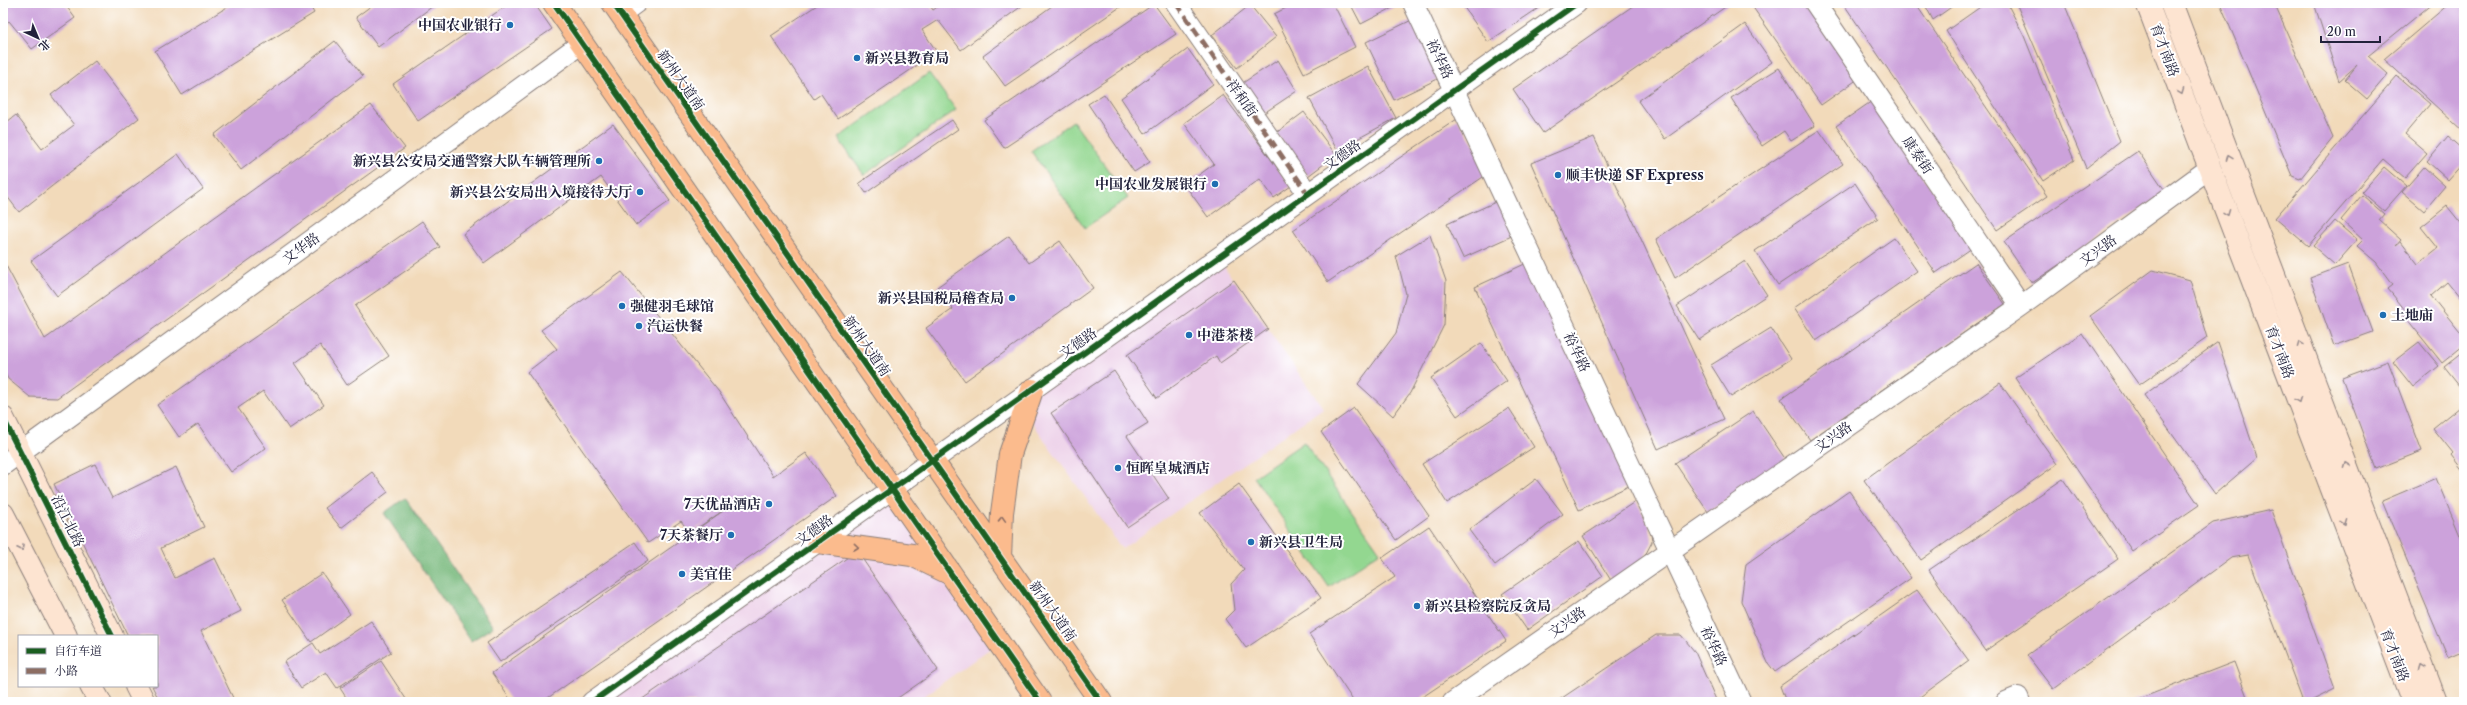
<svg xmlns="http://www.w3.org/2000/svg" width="2467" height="705" viewBox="0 0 2467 705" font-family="'Libre Caslon Text','Noto Serif SC',serif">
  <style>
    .built { fill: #edd1e9 }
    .green { fill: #93d790; stroke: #5a7c66 }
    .forest { fill: #76b87a; stroke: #4c6d5a }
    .building { fill: #cca2db }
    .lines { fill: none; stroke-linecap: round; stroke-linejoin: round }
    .street-casing { stroke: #8a7e7a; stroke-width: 22 }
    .secondary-casing { stroke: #8a7e7a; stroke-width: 24 }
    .primary-casing { stroke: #8a7e7a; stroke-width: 24 }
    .street { stroke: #fff; stroke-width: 20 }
    .secondary { stroke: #fde4d1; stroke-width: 22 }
    .primary { stroke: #fbbb8d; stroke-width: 22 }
    .quiet { stroke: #8d6e63; stroke-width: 5; stroke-dasharray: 10 5; stroke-linecap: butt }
    .cycleway-casing { stroke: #fff; stroke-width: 8 }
    .cycleway { stroke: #1b5e20; stroke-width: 6 }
    .oneway { stroke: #9a8d8e }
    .oneway2 { stroke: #8e6e64 }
    .poi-dot { fill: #1f6fb2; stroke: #fff; stroke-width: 1.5 }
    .labels { text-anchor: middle; stroke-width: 4; stroke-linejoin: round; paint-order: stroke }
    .poi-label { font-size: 14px; font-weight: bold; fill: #22223b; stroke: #fff; text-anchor: start }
    .street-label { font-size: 14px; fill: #22223b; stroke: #fff }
  </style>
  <rect width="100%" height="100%" fill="#fff"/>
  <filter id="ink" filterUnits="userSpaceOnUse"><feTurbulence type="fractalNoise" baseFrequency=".025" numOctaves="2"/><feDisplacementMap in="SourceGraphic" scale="8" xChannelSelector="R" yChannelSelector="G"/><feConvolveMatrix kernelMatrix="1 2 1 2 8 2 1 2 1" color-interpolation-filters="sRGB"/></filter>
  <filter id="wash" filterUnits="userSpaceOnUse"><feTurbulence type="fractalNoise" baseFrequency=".012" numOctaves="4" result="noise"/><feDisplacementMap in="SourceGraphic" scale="16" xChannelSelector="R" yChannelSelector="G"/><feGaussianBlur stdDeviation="0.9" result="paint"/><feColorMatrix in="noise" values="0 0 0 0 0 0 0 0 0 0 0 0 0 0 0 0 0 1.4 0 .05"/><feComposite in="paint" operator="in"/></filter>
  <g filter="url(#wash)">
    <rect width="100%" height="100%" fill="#f2daba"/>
    <path class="built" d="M1218,258L1323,408L1122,549L1017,401Z
      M892,489L999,642L916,702H592Z"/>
    <path class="green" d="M929,73L956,110L864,175L838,138Z
      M1073,121L1128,198L1085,228L1031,151Z
      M1304,442L1380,552L1329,587L1254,477Z"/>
    <path class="forest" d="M405,498L493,627L471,641L384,513Z"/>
    <g id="blocks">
      <path class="building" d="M3,3H64L75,18L32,49L9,21L3,26Z
        M234,3H308L314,13L182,95L155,51Z
        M375,3H437L378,47L356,17Z
        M510,3H534L552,29L418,121L393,84Z
        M820,3H928L933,10L943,3H1026L961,50L938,20L922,30L937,52L838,119L821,94L814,99L771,36Z
        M1056,3H1126L1005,86L983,56Z
        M1296,3H1333L1355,47L1304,73L1274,14Z
        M1350,3H1402L1361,24Z
        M1461,3H1546L1488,42Z
        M1637,3H1731L1543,133L1513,89Z
        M1757,3H1805L1858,79L1821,105L1752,6Z
        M1843,3H1915L2047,196L1997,230Z
        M1924,3H1957L1933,20Z
        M1986,3H2007L2024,36L2074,160L2043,181L1946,31Z
        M2016,3H2064L2120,141L2086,168Z
        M2220,3H2274L2333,138L2300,179L2292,176Z
        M2314,3H2433L2368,56L2388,74L2367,99L2345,80L2357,65L2339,81Z
        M2450,3H2464V132L2384,59Z
        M1154,4L1176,34L1004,148L984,120Z
        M1250,5L1276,37L1237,68L1212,35Z
        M1418,17L1446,75L1394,100L1366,42Z
        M1745,24L1772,62L1665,139L1638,101Z
        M335,41L363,76L241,170L214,135Z
        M1188,49L1213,84L1145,134L1121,98Z
        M1278,60L1297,91L1261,115L1241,84Z
        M95,61L139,118L19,212L3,191V125L16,115L42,149L74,125L51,95Z
        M1368,66L1396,118L1337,150L1309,98Z
        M1779,68L1815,126L1791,141L1784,131L1762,146L1731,98Z
        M2397,76L2430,104L2405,134L2427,153L2405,178L2383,159L2308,246L2275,218Z
        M1104,94L1150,162L1134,172L1088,104Z
        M1223,95L1291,186L1274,198L1260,179L1208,217L1185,185L1214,164L1184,123Z
        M1872,101L1972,248L1936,273L1836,126Z
        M371,105L405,148L57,398L30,397L8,379L3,369V260L45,339Z
        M1304,112L1336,155L1308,176L1276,133Z
        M1457,119L1492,171L1328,282L1293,230Z
        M952,120L958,129L866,193L859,183Z
        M613,124L670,201L636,225L601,177L484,263L463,234Z
        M1819,130L1843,164L1675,278L1656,239Z
        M2448,136L2464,150V162L2448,180L2427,161Z
        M1594,137L1724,419L1658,449L1531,163Z
        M2138,151L2166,192L2032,283L2004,242Z
        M178,154L203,189L57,296L31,261Z
        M2384,167L2406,186L2384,211L2362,192Z
        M2424,167L2445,186L2424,211L2402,192Z
        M1855,183L1878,218L1778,285L1755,251Z
        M2362,195L2384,214L2379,220L2401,240L2396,246L2401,242L2418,264L2438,248L2421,227L2447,206L2464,227V303L2447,282L2431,296L2464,337V345L2442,363L2403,314L2406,311L2388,289L2393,285L2376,262L2357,246L2363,240L2341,220Z
        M1500,200L1516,234L1463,258L1447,224Z
        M422,221L440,247L355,306L389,356L347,385L320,345L295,363L324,405L289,429L263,391L238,408L266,448L231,472L198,424L179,437L157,405Z
        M2335,221L2357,240L2335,265L2313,246Z
        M1430,235L1446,281L1444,325L1410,393L1393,416L1358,384L1396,333L1406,294L1396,256Z
        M1009,236L1029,263L1060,241L1093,288L965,381L926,328L953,309L937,287Z
        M1894,238L1917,271L1816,341L1794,308Z
        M1745,261L1767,295L1699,340L1677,306Z
        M1529,262L1633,484L1579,510L1475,287Z
        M1976,263L2005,304L1810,440L1781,399Z
        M2348,264L2373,332L2334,346L2310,278Z
        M2153,270L2190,280L2207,338L2139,385L2090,316Z
        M622,272L719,392L773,476L806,453L837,496L542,702H512L492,673L730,506L690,533L681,521L648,543L527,372L557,349L541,330Z
        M1234,280L1268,329L1220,363L1216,356L1157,398L1127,355Z
        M1771,328L1791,359L1731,397L1711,365Z
        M2082,333L2199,505L2132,551L2015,378Z
        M2218,342L2257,458L2215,494L2144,395Z
        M2419,342L2439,366L2413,387L2393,362Z
        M1481,343L1507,381L1457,416L1431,378Z
        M2464,351V392L2444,367Z
        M2388,361L2422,451L2376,469L2342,378Z
        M1114,371L1148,423L1127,436L1169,499L1127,527L1051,413Z
        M2000,383L2057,464L1921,560L1864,480Z
        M2459,407L2464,413V472L2451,455L2453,453L2433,428Z
        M1354,408L1429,516L1396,540L1321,432Z
        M1509,408L1534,447L1447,503L1422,464Z
        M1753,411L1786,460L1708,512L1675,463Z
        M95,464L112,498L176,467L204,527L161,548L175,578L215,558L241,611L201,631L235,702H160L152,686H157V636H128L54,484Z
        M372,472L388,492L341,528L325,508Z
        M2436,478L2464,545V651L2448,658L2382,501Z
        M1536,479L1563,514L1495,565L1469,530Z
        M2063,479L2118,559L1985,651L1929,570Z
        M1239,484L1321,598L1246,648L1225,619L1234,610L1231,584L1244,570L1200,513Z
        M1849,491L1911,578L1775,672L1768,663L1741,601L1746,564Z
        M1636,501L1650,526L1652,542L1640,565L1612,582L1583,536Z
        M2271,510L2335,689L2309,702H2303L2248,555L2231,558L2053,689L2027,655L2213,523Z
        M1429,526L1506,641L1415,702H1354L1309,634L1395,577L1382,558Z
        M1579,541L1603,576L1527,630L1502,594Z
        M635,542L648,561L500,662L487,643Z
        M857,551L938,670L892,702H638Z
        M322,573L350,614L311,642L282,600Z
        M1917,590L1969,661L1913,702H1786L1780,686Z
        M371,621L391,652L337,688L326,672L301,688L284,662L313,643L320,654Z
        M1656,635H1681L1695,652L1717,702H1556Z
        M381,661L408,702H349L340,688Z
        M2234,662L2249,702H2131Z"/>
    </g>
  </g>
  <g filter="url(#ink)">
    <use href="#blocks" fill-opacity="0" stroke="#8a7e7a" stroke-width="1"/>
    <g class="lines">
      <defs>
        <path id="street" d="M1176,3L1308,194
          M1413,3L1741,702
          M1815,3L2021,306
          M621,14L636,3
          M3,465L582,43
          M592,702L1577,3
          M1453,702L2021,306L2210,168
          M2006,702L2018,697L2020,702"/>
        <path id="secondary" d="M2147,3L2413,702
          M2171,3L2436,702
          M3,418L112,636
          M3,514L66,636
          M91,686L100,702
          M136,686L144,702"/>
        <path id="primary" d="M554,3L1040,702
          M613,3L1101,702
          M818,542L912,555L951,574
          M1000,557L1002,513L1010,454L1032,390"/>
      </defs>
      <use href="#street" class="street-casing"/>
      <use href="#secondary" class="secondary-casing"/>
      <use href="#primary" class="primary-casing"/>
      <use href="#street" class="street"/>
      <use href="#secondary" class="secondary"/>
      <use href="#primary" class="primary"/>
      <path class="quiet" d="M1176,3L1308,194"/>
      <defs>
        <path id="cycleway" d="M554,3L1040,702
          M613,3L1101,702
          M3,418L112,636
          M592,702L1577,3"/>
      </defs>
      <use href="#cycleway" class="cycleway-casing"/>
      <use href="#cycleway" class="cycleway"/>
    </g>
    <defs><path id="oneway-chevron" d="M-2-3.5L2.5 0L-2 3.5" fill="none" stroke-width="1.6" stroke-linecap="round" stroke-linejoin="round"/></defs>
    <g class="oneway">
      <use href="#oneway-chevron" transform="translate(2181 92) rotate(69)"/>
      <use href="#oneway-chevron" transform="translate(2229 157) rotate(-111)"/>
      <use href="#oneway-chevron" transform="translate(2227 213) rotate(69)"/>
      <use href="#oneway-chevron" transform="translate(2300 344) rotate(-111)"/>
      <use href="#oneway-chevron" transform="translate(2298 400) rotate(69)"/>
      <use href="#oneway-chevron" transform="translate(2347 465) rotate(-111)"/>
      <use href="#oneway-chevron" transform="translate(2344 522) rotate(69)"/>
      <use href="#oneway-chevron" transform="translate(21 548) rotate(63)"/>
      <use href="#oneway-chevron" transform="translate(2423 666) rotate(-111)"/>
    </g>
    <g class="oneway2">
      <use href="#oneway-chevron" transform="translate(1002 519) rotate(-88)"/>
      <use href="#oneway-chevron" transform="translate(856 547) rotate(6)"/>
    </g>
  </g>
  <g class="poi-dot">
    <circle cx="510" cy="25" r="4"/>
    <circle cx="857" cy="58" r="4"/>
    <circle cx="599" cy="161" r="4"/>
    <circle cx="1558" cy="175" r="4"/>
    <circle cx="1215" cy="184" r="4"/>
    <circle cx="640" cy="192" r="4"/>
    <circle cx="1012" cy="298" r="4"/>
    <circle cx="622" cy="306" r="4"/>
    <circle cx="2383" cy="315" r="4"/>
    <circle cx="639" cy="326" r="4"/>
    <circle cx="1189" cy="335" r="4"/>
    <circle cx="1118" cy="468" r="4"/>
    <circle cx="769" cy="504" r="4"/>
    <circle cx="731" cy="535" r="4"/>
    <circle cx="1251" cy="542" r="4"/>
    <circle cx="682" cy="574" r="4"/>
    <circle cx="1417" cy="606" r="4"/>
  </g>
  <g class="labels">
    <g class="poi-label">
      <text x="502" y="30" text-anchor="end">中国农业银行</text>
      <text x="865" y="63">新兴县教育局</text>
      <text x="591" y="166" text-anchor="end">新兴县公安局交通警察大队车辆管理所</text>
      <text x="1566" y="180">顺丰快递 SF Express</text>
      <text x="1207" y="189" text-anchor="end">中国农业发展银行</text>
      <text x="632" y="197" text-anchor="end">新兴县公安局出入境接待大厅</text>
      <text x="1004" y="303" text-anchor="end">新兴县国税局稽查局</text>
      <text x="630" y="311">强健羽毛球馆</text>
      <text x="2391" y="320">土地庙</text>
      <text x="647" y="331">汽运快餐</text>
      <text x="1197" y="340">中港茶楼</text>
      <text x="1126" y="473">恒晖皇城酒店</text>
      <text x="761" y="509" text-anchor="end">7天优品酒店</text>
      <text x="723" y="540" text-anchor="end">7天茶餐厅</text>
      <text x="1259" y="547">新兴县卫生局</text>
      <text x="690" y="579">美宜佳</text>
      <text x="1425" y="611">新兴县检察院反贪局</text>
    </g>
    <g class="street-label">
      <text transform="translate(2165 50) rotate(69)" y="5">育才南路</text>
      <text transform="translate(1440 59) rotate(64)" y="5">裕华路</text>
      <text transform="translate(681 80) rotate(55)" y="5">新州大道南</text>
      <text transform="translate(1242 98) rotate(55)" y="5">祥和街</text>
      <text transform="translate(1342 155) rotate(-35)" y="5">文德路</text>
      <text transform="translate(1918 155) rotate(56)" y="5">康泰街</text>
      <text transform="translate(301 248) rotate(-36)" y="5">文华路</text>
      <text transform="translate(2098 250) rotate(-36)" y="5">文兴路</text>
      <text transform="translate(1078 343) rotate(-35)" y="5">文德路</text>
      <text transform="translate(867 346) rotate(55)" y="5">新州大道南</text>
      <text transform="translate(1577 352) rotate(65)" y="5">裕华路</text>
      <text transform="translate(2280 352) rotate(69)" y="5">育才南路</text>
      <text transform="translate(1833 437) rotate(-35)" y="5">文兴路</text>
      <text transform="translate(68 521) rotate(64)" y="5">沿江北路</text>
      <text transform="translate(814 530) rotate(-35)" y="5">文德路</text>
      <text transform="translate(1053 611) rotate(55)" y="5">新州大道南</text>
      <text transform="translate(1567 622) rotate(-35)" y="5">文兴路</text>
      <text transform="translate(1714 646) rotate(65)" y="5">裕华路</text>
      <text transform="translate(2395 655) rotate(69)" y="5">育才南路</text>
    </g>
  </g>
  <rect width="2467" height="705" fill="none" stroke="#fff" stroke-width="16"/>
  <rect x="18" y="635" width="140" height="52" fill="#ffffff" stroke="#a7a7b1"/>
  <rect x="26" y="648" width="20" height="6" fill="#1b5e20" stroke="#a7a7b1"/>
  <text x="54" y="655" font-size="12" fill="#22223b">自行车道</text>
  <rect x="26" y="668" width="20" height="6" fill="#8d6e63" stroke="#a7a7b1"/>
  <text x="54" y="675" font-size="12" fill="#22223b">小路</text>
  <g transform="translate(38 38) rotate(136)" stroke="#ffffff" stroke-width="3" paint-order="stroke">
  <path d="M0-3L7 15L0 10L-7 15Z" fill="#22223b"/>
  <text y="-6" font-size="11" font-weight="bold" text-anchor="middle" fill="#22223b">北</text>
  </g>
  <path d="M2321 36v6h59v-6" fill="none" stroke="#22223b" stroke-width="2"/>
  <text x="2327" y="36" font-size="12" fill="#22223b" stroke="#ffffff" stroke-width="3" paint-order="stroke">20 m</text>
</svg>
